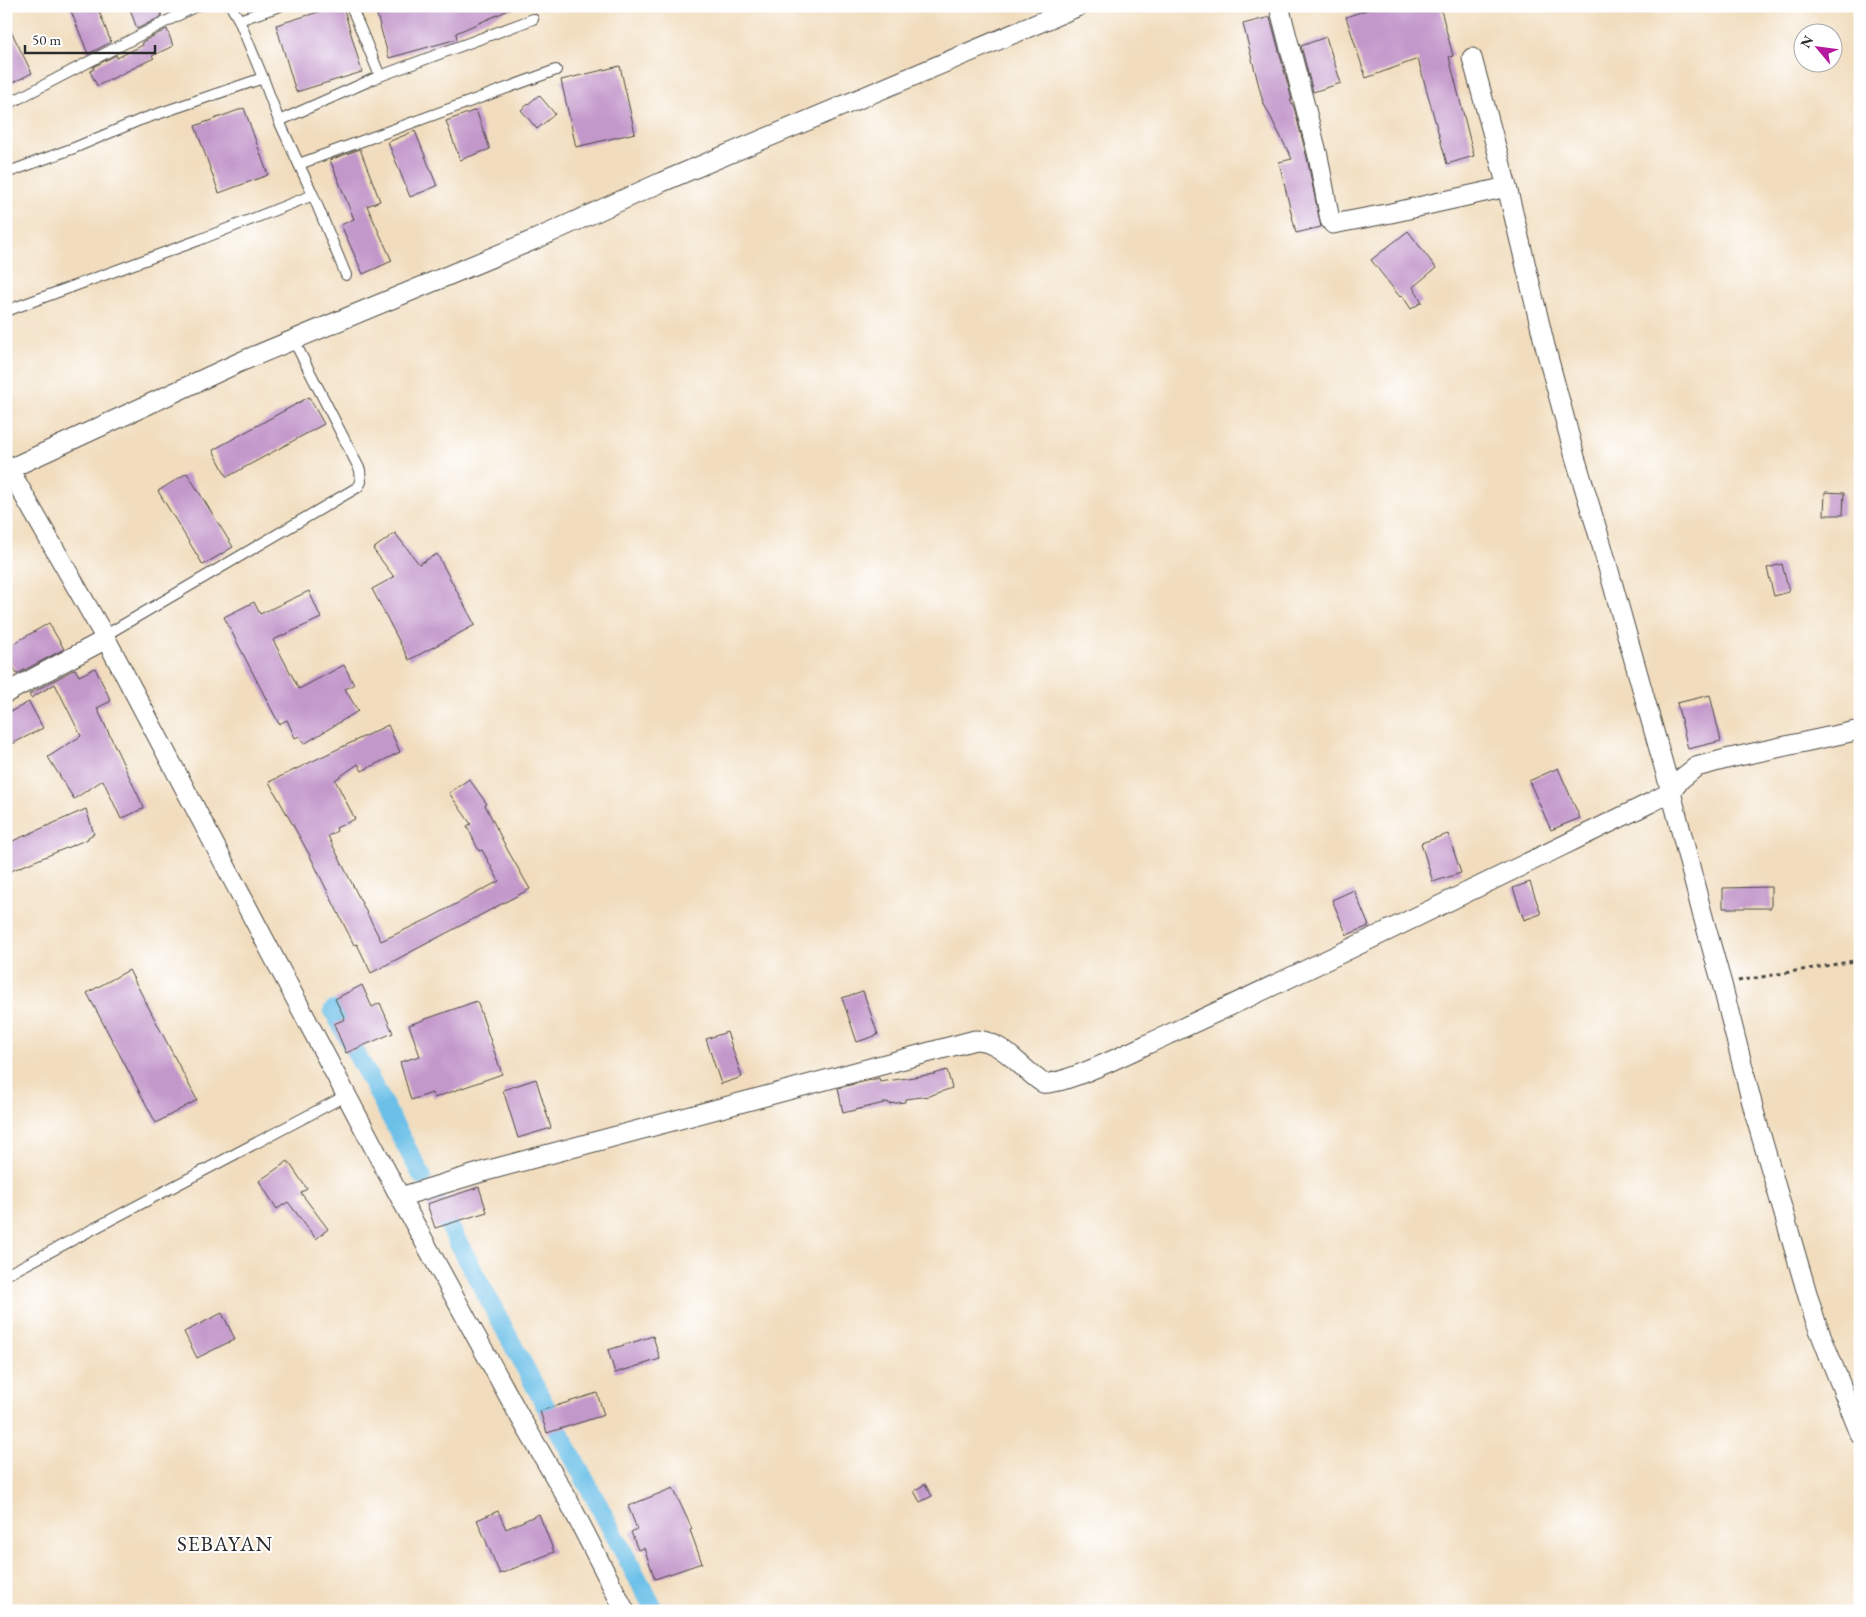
<svg xmlns="http://www.w3.org/2000/svg" width="1866" height="1617" viewBox="0 0 1866 1617" font-family="'EB Garamond',serif">
  <style>
    .lines { fill: none; stroke-linecap: round; stroke-linejoin: round }
    .canal { stroke: #6cc0e8; stroke-width: 19 }
    .building { fill: #c297ca }
    .service-casing { stroke: #494641; stroke-width: 12 }
    .minor-casing { stroke: #494641; stroke-width: 21 }
    .path { stroke: #494641; stroke-width: 3; stroke-dasharray: 4 4; stroke-linecap: butt }
    .service { stroke: #fff; stroke-width: 10 }
    .minor { stroke: #fff; stroke-width: 19 }
    .labels { text-anchor: middle; stroke-width: 4; stroke-linejoin: round; paint-order: stroke }
    .quarter-label { font-size: 21px; letter-spacing: 1px; fill: #2b2b2b; stroke: #fff }
  </style>
  <rect width="100%" height="100%" fill="#fff"/>
  <filter id="ink" filterUnits="userSpaceOnUse"><feTurbulence type="fractalNoise" baseFrequency=".02" numOctaves="2"/><feDisplacementMap in="SourceGraphic" scale="10" xChannelSelector="R" yChannelSelector="G"/><feConvolveMatrix kernelMatrix="1 2 1 2 8 2 1 2 1" color-interpolation-filters="sRGB"/></filter>
  <filter id="wash" filterUnits="userSpaceOnUse"><feTurbulence type="fractalNoise" baseFrequency=".0096" numOctaves="4" result="noise"/><feDisplacementMap in="SourceGraphic" scale="20" xChannelSelector="R" yChannelSelector="G"/><feGaussianBlur stdDeviation="1.12" result="paint"/><feColorMatrix in="noise" values="0 0 0 0 0 0 0 0 0 0 0 0 0 0 0 0 0 1.4 0 .05"/><feComposite in="paint" operator="in"/></filter>
  <g filter="url(#wash)">
    <rect width="100%" height="100%" fill="#f1ddbe"/>
    <g class="lines">
      <path class="canal" d="M333,1010L422,1176
        M436,1201L655,1611"/>
    </g>
    <g id="blocks">
      <path class="building" d="M69,6H97L111,42L88,54Z
        M129,6H158L162,16L137,29Z
        M338,6H343L362,72L296,92L276,25Z
        M408,6H518L456,33L457,39L389,58L377,15Z
        M1378,6H1440L1453,56L1449,57L1474,156L1447,164L1418,59L1366,78L1346,17Z
        M1270,17L1292,100H1290L1294,107L1307,158L1321,227L1296,233L1279,162L1292,159L1263,102L1243,24Z
        M6,21L32,73L6,86Z
        M167,29L173,46L152,56L154,58L97,86L90,71L94,69L93,67L116,55L117,58L143,45L142,42Z
        M1326,37L1341,83L1313,92L1301,46Z
        M620,66L635,133L576,147L561,80Z
        M539,95L555,114L537,129L521,110Z
        M244,108L268,175L219,193L195,126Z
        M476,110L490,149L460,160L446,121Z
        M415,131L437,186L410,197L388,142Z
        M360,149L380,201L367,206L392,261L363,274L341,225L354,219L330,160Z
        M1408,231L1436,268L1413,287L1422,302L1411,309L1402,295L1400,297L1371,260Z
        M309,397L324,424L227,477L213,450Z
        M187,473L233,547L203,565L158,491Z
        M1825,492L1844,493L1843,515H1824Z
        M395,533L419,564L437,554L475,625L409,660L372,589L394,577L373,549Z
        M1782,564L1789,592L1774,596L1767,568Z
        M309,591L321,618L273,640L299,689L344,665L354,685L345,689L358,711L304,744L299,736L295,738L287,720L279,724L224,617L254,602L260,614Z
        M49,623L64,649L17,674L6,654V648Z
        M95,668L111,701L97,708L144,808L121,819L103,780L74,799L48,757L81,736L55,684L31,698L29,694L75,669L79,676Z
        M1710,695L1721,741L1688,749L1677,703Z
        M29,702L43,728L6,747V714Z
        M388,725L400,752L362,771L358,764L335,780L355,819L336,828L337,831L328,836L381,941L428,919L499,881L482,850L479,851L467,826L471,824L449,793L469,779L487,804L485,805L507,849L530,889L371,973L357,944L354,945L309,854L269,782Z
        M1558,768L1580,818L1551,830L1529,781Z
        M86,809L94,834L88,837V839L6,873V844Z
        M1448,834L1461,873L1433,882L1421,843Z
        M1530,882L1541,914L1524,920L1513,888Z
        M1771,887V908H1723V888Z
        M1354,890L1369,926L1347,935L1332,900Z
        M129,970L197,1100L156,1123L87,993Z
        M362,985L372,1007L380,1003L393,1033L346,1053L334,1024L345,1019L335,999Z
        M863,991L878,1035L857,1042L842,998Z
        M477,1001L502,1074L434,1098L432,1093L411,1100L400,1062L420,1056L409,1025Z
        M727,1032L742,1077L721,1084L706,1039Z
        M947,1070L952,1088L929,1096L905,1099V1102L889,1104L888,1102L843,1113L838,1088L879,1078L880,1082L934,1074Z
        M536,1079L551,1128L518,1138L503,1090Z
        M288,1161L307,1189L301,1193L328,1229L316,1239L288,1202L277,1209L259,1181Z
        M479,1187L487,1212L435,1228L427,1204Z
        M222,1313L235,1339L197,1358L184,1332Z
        M653,1336L660,1359L615,1373L608,1350Z
        M597,1393L604,1415L547,1433L540,1411Z
        M925,1484L932,1496L920,1502L914,1491Z
        M673,1488L692,1529L690,1530L702,1563L655,1579L644,1548L638,1550L631,1532L637,1529L628,1506Z
        M498,1511L506,1529L539,1514L554,1552L500,1574L477,1520Z"/>
    </g>
  </g>
  <g filter="url(#ink)">
    <use href="#blocks" fill-opacity="0" stroke="#494641" stroke-width="1"/>
    <g class="lines">
      <defs>
        <path id="service" d="M351,6L380,76
          M239,20L280,6
          M263,78L279,121L313,195L346,275
          M6,105L196,6
          M279,121L380,76L533,19
          M299,164L556,70
          M6,173L74,148L140,120L263,78L239,20L231,6
          M6,311L199,240L313,195
          M104,636L358,487L361,482L360,470L293,339
          M6,1275L347,1095"/>
        <path id="minor" d="M1279,6L1318,156L1330,220L1333,224L1391,213L1507,187
          M1472,58L1507,187L1545,346L1575,457L1602,546L1671,792L1702,913L1722,984L1755,1115L1814,1317L1860,1434
          M6,464L106,639L400,1197L520,1417L567,1498L625,1611
          M9,469L240,362L536,239L662,182L1079,6
          M6,693L106,639
          M400,1197L482,1172L975,1040C1002,1040 1021,1069 1043,1083C1065,1086 1140,1047 1165,1036C1329,961 1490,881 1652,802L1671,792L1681,779L1696,767L1730,758L1860,730"/>
      </defs>
      <use href="#service" class="service-casing"/>
      <use href="#minor" class="minor-casing"/>
      <path class="path" d="M1738,981L1860,960"/>
      <use href="#service" class="service"/>
      <use href="#minor" class="minor"/>
    </g>
  </g>
  <g class="labels">
    <g class="quarter-label">
      <text x="225" y="1551">SEBAYAN</text>
    </g>
  </g>
  <rect width="1866" height="1617" fill="none" stroke="#fff" stroke-width="25"/>
  <g transform="translate(1818 48) rotate(299)"><circle r="24" fill="#ffffff" stroke="#aaaaaa"/>
  <path d="M0-4L9 19L0 12L-9 19Z" fill="#b5179e"/>
  <text y="-8" font-size="14" font-weight="bold" text-anchor="middle" fill="#2b2b2b">N</text>
  </g>
  <path d="M25 45v8h130v-8" fill="none" stroke="#2b2b2b" stroke-width="2.5"/>
  <text x="32" y="45" font-size="15" fill="#2b2b2b" stroke="#ffffff" stroke-width="4" paint-order="stroke">50 m</text>
</svg>
